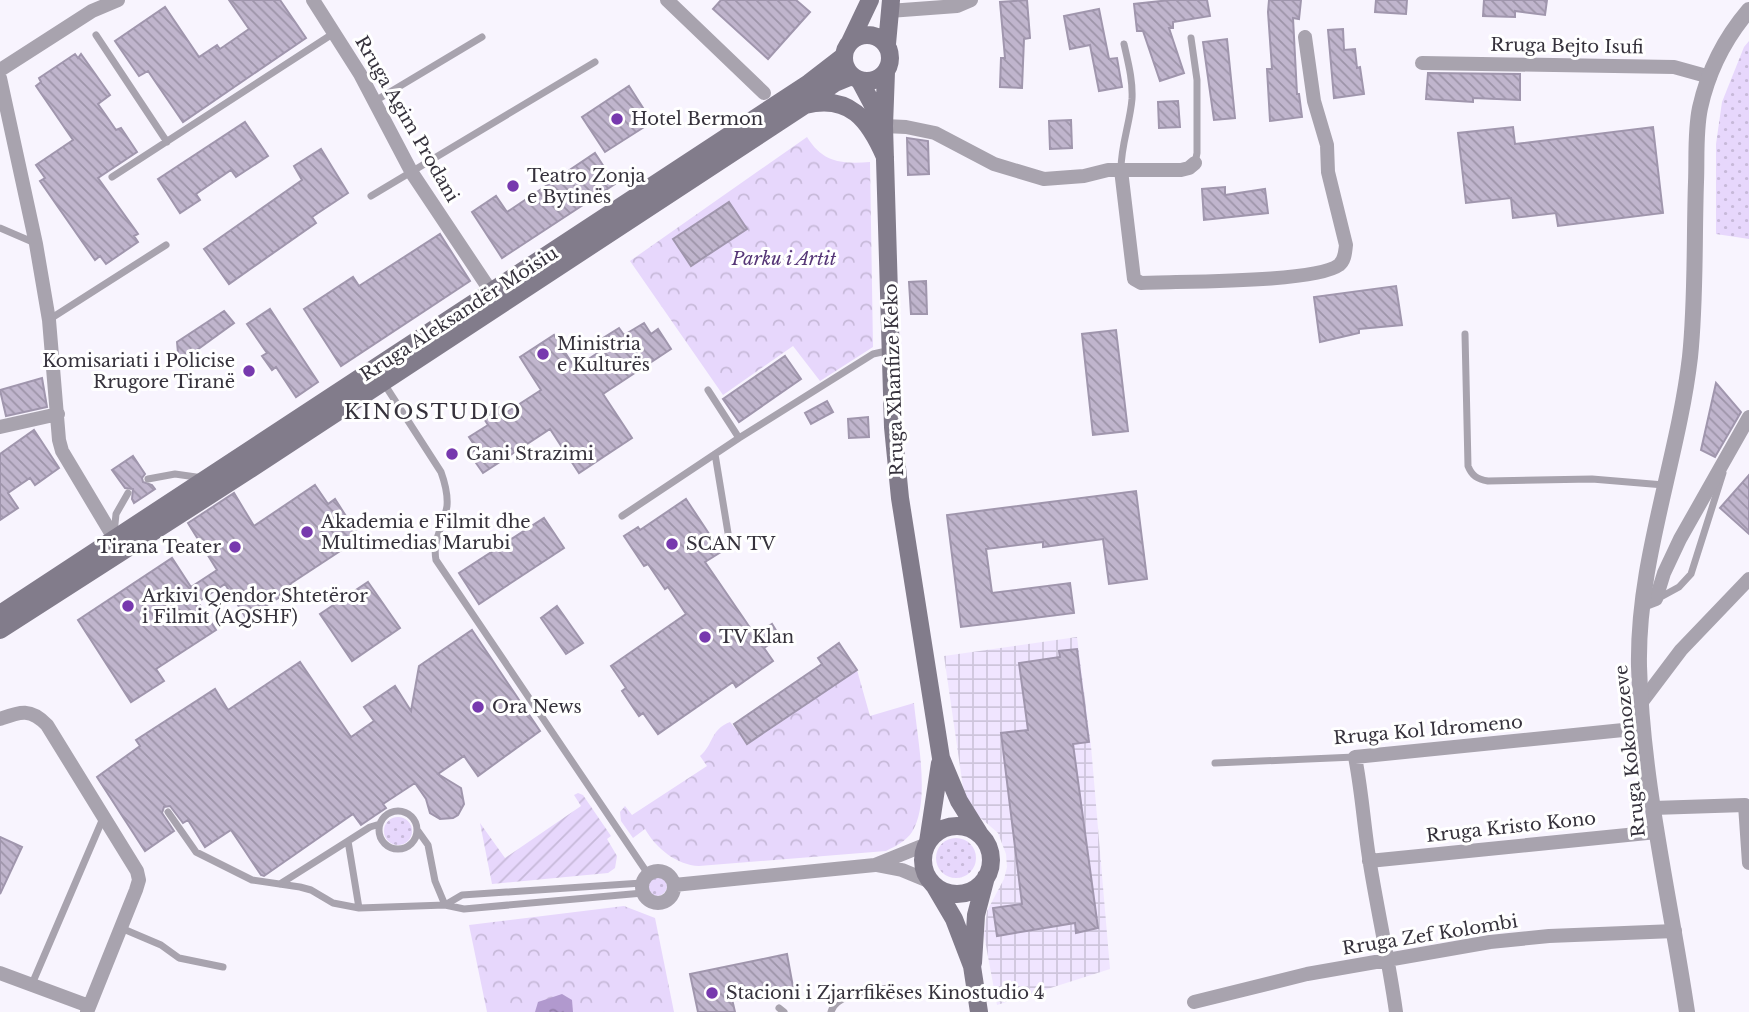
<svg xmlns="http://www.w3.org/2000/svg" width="1749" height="1012" viewBox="0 0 1749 1012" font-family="'Libre Baskerville',serif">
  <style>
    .industrial { fill: url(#industrial-grid) }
    .grass { fill: url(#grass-dots) }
    .park { fill: url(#park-crowns) }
    .garden { fill: url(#garden-furrows) }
    .water { fill: url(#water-ripples) }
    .building { fill: url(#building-back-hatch); stroke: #a096ad; stroke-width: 2 }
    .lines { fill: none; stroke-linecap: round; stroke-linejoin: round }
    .service { stroke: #a8a3ae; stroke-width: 7 }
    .minor { stroke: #a8a3ae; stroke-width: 14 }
    .tertiary { stroke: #a8a3ae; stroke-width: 16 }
    .secondary { stroke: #827c8b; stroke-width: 18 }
    .poi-dot { fill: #7739ae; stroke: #fff; stroke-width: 2.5 }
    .labels { text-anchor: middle; stroke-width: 6; stroke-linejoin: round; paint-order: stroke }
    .street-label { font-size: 18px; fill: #36323c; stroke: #fff }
    .poi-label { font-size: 18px; fill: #36323c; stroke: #fff; text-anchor: start }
    .park-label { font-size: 18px; font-style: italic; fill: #563677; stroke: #fff }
    .quarter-label { font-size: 21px; letter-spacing: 2px; fill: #36323c; stroke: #fff }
  </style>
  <defs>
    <pattern id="industrial-grid" width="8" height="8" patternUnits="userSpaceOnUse" patternTransform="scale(1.75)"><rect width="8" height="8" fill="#f0e5ff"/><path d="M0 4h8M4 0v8" fill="none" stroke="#cec5db"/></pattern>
    <pattern id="grass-dots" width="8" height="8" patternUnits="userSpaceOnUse" patternTransform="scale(1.75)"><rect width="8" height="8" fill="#e7d7fc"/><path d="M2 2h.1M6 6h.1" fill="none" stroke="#c7b9d9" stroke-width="1.8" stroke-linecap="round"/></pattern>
    <pattern id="park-crowns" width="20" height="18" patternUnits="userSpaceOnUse" patternTransform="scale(1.75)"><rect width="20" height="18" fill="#e7d7fc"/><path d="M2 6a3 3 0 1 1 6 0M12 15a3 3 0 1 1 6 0" fill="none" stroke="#c7b9d9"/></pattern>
    <pattern id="garden-furrows" width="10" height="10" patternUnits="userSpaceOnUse" patternTransform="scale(1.75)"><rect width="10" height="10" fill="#e7d7fc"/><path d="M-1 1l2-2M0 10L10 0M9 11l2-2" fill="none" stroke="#c7b9d9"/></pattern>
    <pattern id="water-ripples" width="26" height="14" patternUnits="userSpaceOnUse" patternTransform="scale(1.75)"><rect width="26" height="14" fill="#b199ce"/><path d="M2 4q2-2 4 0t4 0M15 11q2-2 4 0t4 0" fill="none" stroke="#917da8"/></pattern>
    <pattern id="building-back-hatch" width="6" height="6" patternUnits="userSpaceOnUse" patternTransform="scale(1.75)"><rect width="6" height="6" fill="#c0b5cd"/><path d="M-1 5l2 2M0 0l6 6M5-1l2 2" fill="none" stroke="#9d94a8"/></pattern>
  </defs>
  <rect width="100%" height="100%" fill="#f8f4fe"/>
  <path class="industrial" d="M1077,637L1091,746L1110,969L997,1005L984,935L987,911L1004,879L1007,867L1006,854L998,833L975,813L964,794L944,656Z"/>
  <path class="grass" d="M1749,41V239L1716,234V144L1722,102L1744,47Z
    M384 831a14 14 0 1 1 28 0a14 14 0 1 1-28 0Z
    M936 858a20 20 0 1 1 40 0a20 20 0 1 1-40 0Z
    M647 886a10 10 0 1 1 20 0a10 10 0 1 1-20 0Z"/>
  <path class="park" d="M807,137C823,163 842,164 870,162L873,347L820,381L793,346L723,395L630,261Z
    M857,670L870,716L914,703C917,737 931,802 912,832C906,841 896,846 886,851L699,866C676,865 656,848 645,829L633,838L621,821L620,812L625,806L632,815L707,766L700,756C714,744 710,730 730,722L748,744Z
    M624,906L655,918L674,1012H487L469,925Z"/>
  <path class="garden" d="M578,793L583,795L611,836L607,839L617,856L615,868L608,873L492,884L480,823L505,858L581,806L574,795Z"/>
  <path class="water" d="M562,994L572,1000L573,1012H535L538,1002Z"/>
  <path class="building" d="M229,0H280L306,38L183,122L148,71L139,76L115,41L165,7L199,57L217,45L220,49L249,29Z
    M721,0H796L810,12L768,59L713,9Z
    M1027,0L1030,38L1024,39L1022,88L1000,87L1001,58H1005L1000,2Z
    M1170,0H1207L1210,16L1173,22V28H1169L1184,73L1160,81L1143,31H1137L1134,4Z
    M1269,0H1301L1299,19L1293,18L1297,94H1299L1302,117L1270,121L1267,69H1272L1268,12Z
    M1376,0H1407L1406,14L1375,12Z
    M1484,0H1547L1545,15L1515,11V17L1483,16Z
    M1099,9L1109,59L1117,58L1122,87L1099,91L1090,45L1070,49L1064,16Z
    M1343,29L1344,50L1355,49L1357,68L1360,67L1364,94L1334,98L1328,30Z
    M1227,39L1235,118L1214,120L1203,42Z
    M75,54L78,58L81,54L110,95L98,104L116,130L121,128L137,152L98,178L138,234L134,236L138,242L106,264L100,256L95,260L40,181L45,178L36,165L73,140L36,86L41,82L39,78Z
    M1428,73L1520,74V100L1473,98V102L1426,99Z
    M629,86L652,122L605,152L582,117Z
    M1178,101L1180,127L1159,128L1158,102Z
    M1071,120L1072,148L1050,149L1049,121Z
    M245,122L268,156L236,177L231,170L196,194L200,200L180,213L158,179Z
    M1513,127L1515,144L1653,127L1663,213L1558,226L1556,213L1513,218L1511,198L1466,203L1458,133Z
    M907,138L928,141L929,174L908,175Z
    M321,149L348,193L312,217L316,223L229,284L204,249L302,180L294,166Z
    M595,153L615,184L502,258L472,212L496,196L507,212Z
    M1225,187V195L1265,189L1268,213L1204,220L1202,189Z
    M729,202L747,229L691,266L673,239Z
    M440,234L470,281L341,366L304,309L353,277L359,286Z
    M926,281L927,314H911L909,282Z
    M1396,286L1402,325L1359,329V333L1320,342L1314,297Z
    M270,309L318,382L296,397L276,367L272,370L262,356L267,353L247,324Z
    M224,311L234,323L179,363L177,342Z
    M644,323L651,334L658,329L671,349L603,394L632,438L579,473L550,429L483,473L469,453L477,449L469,437L488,425L483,417L499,406L504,414L541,390L520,357L554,335L575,368L608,346L603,338L619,328L624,335Z
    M1116,330L1128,431L1093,435L1082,334Z
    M785,356L801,379L739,422L723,399Z
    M42,378L47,407L6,416L0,390Z
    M1716,383L1741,412L1715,457L1701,450Z
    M827,401L833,412L811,424L805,413Z
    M868,417L869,437L849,438L848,419Z
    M34,430L59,468L35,485L30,478L8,493L18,508L0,520V454Z
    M133,456L145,474L142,478L143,482L152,485L155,489L134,503L132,499L133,489L125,488L112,470Z
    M1749,475V534L1720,508Z
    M315,485L328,504L335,499L360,538L290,584L293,589L246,618L225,584L198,602L216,630L156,669L164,681L131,702L78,620L172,558L191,587L217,570L188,523L234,493L254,526Z
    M1136,491L1147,579L1109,584L1103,539L1043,547V542L986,549L992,593L1070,583L1074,613L961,627L947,515Z
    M686,499L721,552L705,562L755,635L772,624L780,637L764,648L773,661L736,687L733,682L658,734L643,713L639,716L622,691L626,688L611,666L686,614L668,587L665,589L648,564L644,566L624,536L638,527L640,530Z
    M544,518L564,548L479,604L459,573Z
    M368,582L400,628L352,661L320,614Z
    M557,606L583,643L566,654L541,618Z
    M472,630L540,731L478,776L464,756L438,774L461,788L464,804L458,815L453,818L440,819L430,813L426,799L415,783L383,804L386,808L361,825L353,814L264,876L261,875L231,830L205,847L188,820L183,823L170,806L164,807L162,813L174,831L145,851L97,777L140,746L136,740L215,689L228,710L300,662L351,737L374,721L364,707L395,686L411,711L419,666Z
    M839,643L857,670L747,744L734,724L822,664L818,658Z
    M1077,649L1089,742L1073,744L1098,928L1076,933L1075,923L997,936L993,908L1022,904L1001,733L1028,730L1019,663L1060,657L1059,651Z
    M0,837L22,847L0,894Z
    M787,954L793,987L732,999L735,1012H698L690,974Z"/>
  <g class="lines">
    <path class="service" d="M96,35L167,142
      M1191,38L1197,80V153L1195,163
      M375,101L482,37
      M1121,169C1121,145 1130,123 1132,99C1133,80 1128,62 1124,44
      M112,177L334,33
      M371,196L595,62
      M0,228L35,243
      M50,319L166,245
      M1465,334L1468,466C1472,476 1477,479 1488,481L1592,479L1664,485
      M383,382L441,472C445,483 448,494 447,506C444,525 432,540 436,560L648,874
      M708,390L739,438
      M715,454L729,539
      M148,479L175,474L203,478
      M622,516L739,438L873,354L891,350
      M114,534L116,514L128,493
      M1657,599L1679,587L1691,574L1723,473
      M1215,763L1355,757
      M379 830a19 19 0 1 1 38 0a19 19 0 1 1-38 0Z
      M168,812L196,852L252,880L300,887L311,890L333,903L359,908L445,905L464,909L643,893
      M418,831L428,845L435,881L445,905
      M348,841L370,827L380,824
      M280,884L348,841L359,908
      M445,905L462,895L642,883
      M121,928L161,945L179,958L223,967
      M32,984L104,816
      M779,1008L784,1012
      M831,1012C836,993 871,992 888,988"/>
    <path class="minor" d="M313,0L360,74L412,173L492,293
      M667,0L764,93
      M889,11L957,6L971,0
      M1422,63L1674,67L1710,77
      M0,70L92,11L118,0
      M0,78L36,244L49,320L59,440L62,451L114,538
      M884,126L906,127L935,133L994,164L1044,179L1084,176L1108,170H1181L1189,168L1195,163
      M1121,170L1134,279L1141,283C1178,281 1315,283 1339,265C1345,260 1345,253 1346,245L1328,172L1327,145L1314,101L1305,37
      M0,427L58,414
      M1643,604L1656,599L1664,573L1680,539L1749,417
      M1641,703L1681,650L1749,579
      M0,719C19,712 30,707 47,725L137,871L139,880L136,890L87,1012
      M1653,808L1745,805L1749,863
      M1369,861L1657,832
      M876,865L902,870L931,882
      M642 887a16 16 0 1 1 32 0a16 16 0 1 1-32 0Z
      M674,885L875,865L927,844
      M0,973L89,1006
      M1194,1002L1307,974L1490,942L1549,936L1675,931
      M1396,1012C1389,962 1378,913 1370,864C1364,828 1362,792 1355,757L1643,728"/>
    <path class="tertiary" d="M1687,1012C1670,897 1642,782 1639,666C1637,562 1678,460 1690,357C1696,300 1694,240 1696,182C1697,158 1695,132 1700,108C1708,72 1725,38 1749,10"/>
    <path class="secondary" d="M844 58a23 23 0 1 1 46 0a23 23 0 1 1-46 0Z
      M850,42L870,0
      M887,44L891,0
      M886,72L884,126L893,427L900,498L941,758L959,801L979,833
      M860,81L884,126
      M808,102L835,83L852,76
      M0,614L809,83L844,56
      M0,630L249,470L805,105C850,94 869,120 885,157
      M923 860a34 34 0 1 1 68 0a34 34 0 1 1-68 0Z
      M928,842L940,763
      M934,885L954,919L972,966L979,1012
      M973,963L976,915L986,877"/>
  </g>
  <g class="poi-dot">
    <circle cx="617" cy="119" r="7"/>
    <circle cx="513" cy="186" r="7"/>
    <circle cx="543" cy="354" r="7"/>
    <circle cx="249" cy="371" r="7"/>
    <circle cx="452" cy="454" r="7"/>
    <circle cx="307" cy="532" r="7"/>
    <circle cx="672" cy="544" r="7"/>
    <circle cx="235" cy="547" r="7"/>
    <circle cx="128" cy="606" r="7"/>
    <circle cx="705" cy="637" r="7"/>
    <circle cx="478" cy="707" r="7"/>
    <circle cx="712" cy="993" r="7"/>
  </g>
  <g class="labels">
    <g class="street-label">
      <text transform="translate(1567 46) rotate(1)" y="6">Rruga Bejto Isufi</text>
      <text transform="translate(407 119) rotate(60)" y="6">Rruga Agim Prodani</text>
      <text transform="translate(459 314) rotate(-33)" y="6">Rruga Aleksandër Moisiu</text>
      <text transform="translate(894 380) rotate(-92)" y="6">Rruga Xhanfize Keko</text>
      <text transform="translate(1428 730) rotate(-5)" y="6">Rruga Kol Idromeno</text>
      <text transform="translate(1630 751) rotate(-96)" y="6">Rruga Kokonozeve</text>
      <text transform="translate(1511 827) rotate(-6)" y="6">Rruga Kristo Kono</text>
      <text transform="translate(1430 935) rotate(-9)" y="6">Rruga Zef Kolombi</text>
    </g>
    <g class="poi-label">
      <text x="631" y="125">Hotel Bermon</text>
      <text x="527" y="182">Teatro Zonja<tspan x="527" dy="21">e Bytinës</tspan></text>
      <text x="557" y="350">Ministria<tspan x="557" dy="21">e Kulturës</tspan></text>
      <text x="235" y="367" text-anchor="end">Komisariati i Policise<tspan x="235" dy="21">Rrugore Tiranë</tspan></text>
      <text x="466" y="460">Gani Strazimi</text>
      <text x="321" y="528">Akademia e Filmit dhe<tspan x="321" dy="21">Multimedias Marubi</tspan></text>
      <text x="686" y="550">SCAN TV</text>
      <text x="221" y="553" text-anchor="end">Tirana Teater</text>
      <text x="142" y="602">Arkivi Qendor Shtetëror<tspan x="142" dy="21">i Filmit (AQSHF)</tspan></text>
      <text x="719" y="643">TV Klan</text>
      <text x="492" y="713">Ora News</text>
      <text x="726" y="999">Stacioni i Zjarrfikëses Kinostudio 4</text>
    </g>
    <g class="park-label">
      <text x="784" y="265">Parku i Artit</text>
    </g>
    <g class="quarter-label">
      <text x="433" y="419">KINOSTUDIO</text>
    </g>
  </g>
</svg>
